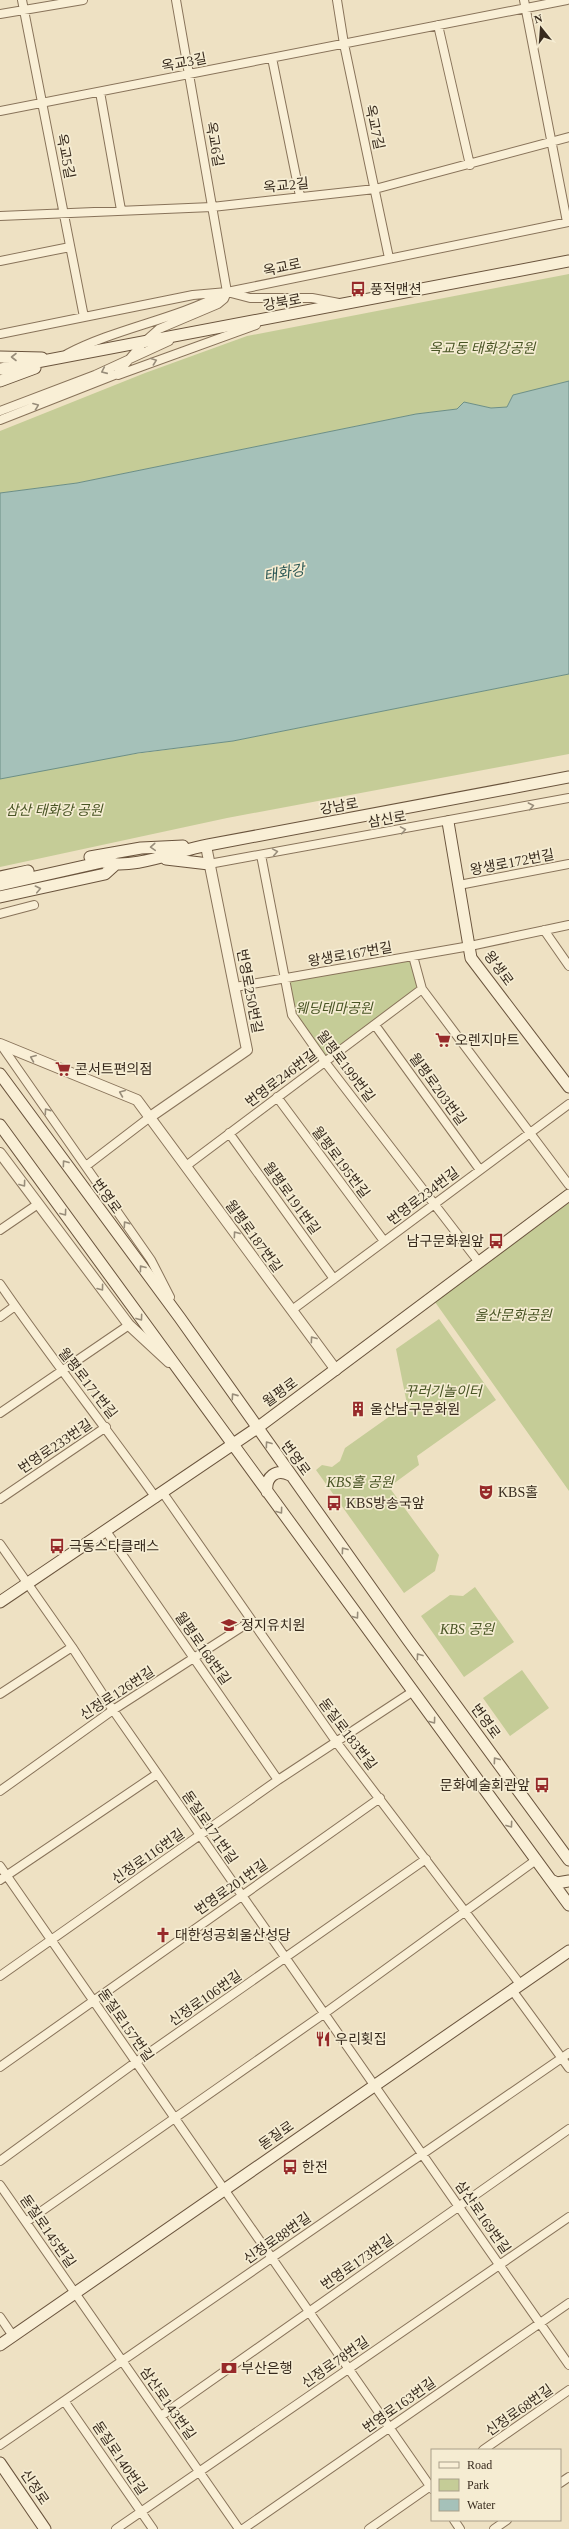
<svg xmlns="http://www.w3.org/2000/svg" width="569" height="2529" viewBox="0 0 569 2529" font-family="'Times New Roman','Noto Sans KR',serif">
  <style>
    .green { fill: #c5cc97 }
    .water { fill: #a5c1b9; stroke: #6c8f86 }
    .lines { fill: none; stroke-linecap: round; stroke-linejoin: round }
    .minor-casing { stroke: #88735a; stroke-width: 10 }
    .tertiary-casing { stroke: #88735a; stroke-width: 12 }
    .secondary-casing { stroke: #6a543d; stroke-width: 13 }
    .minor { stroke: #f9efd6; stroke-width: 8 }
    .tertiary { stroke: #f9efd6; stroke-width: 10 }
    .secondary { stroke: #f9efd6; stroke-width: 11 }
    .oneway { stroke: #988d7a }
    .labels { text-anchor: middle; stroke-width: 3.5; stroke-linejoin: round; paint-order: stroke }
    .street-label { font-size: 14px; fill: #382b1e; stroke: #f5ecd2 }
    .poi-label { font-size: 14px; fill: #382b1e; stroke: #f5ecd2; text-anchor: start }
    .park-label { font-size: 14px; font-style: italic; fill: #485424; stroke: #f5ecd2 }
    .water-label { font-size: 15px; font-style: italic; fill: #2d5855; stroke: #f5ecd2 }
  </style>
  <rect width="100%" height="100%" fill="#eee1c3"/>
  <path class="green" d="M569,274V381L513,395L507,407L491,408L464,402L457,409L416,414L77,483L0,493V431L145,373L247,336Z
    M569,674V754L227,818L0,867V776L51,765L233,741Z
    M413,956L422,989L325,1062L292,1015L285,978Z
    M569,1203V1491L435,1302Z
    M439,1319L496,1400L417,1456L419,1465L389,1487L439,1555L435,1571L404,1593L316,1470L322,1465L332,1467L340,1461L345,1448L407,1404L396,1349Z
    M475,1587L514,1642L464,1677L421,1616L450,1595L463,1596Z
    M522,1670L549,1708L510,1736L483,1698Z"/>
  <path class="water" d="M569,381V674L233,741L138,753L0,779V493L77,483L416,414L457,409L464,402L491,408L507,407L513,395Z"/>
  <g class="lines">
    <defs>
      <path id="minor" d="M22,0L84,317
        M176,0L227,292
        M337,0L344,44L389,258
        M524,0L567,222
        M0,14L83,0
        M438,25L470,165
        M272,58L300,196
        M100,92L121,210
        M0,111L567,0
        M0,216L212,207L375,189L569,137
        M0,261L70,247
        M227,292L250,298H312L339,303
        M0,334L193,295L227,292L569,222
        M67,354C117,328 173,320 223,294
        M118,375L256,325
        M0,411L95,375L169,341
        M0,420L117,374L142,344L159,329L218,304L224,299L227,292
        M261,855L292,1015L325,1062L478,1261
        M209,864L569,798
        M459,885L569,864
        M0,914L34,905
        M544,930L569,966
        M413,956L422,989L569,1185
        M235,987L470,946L569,925
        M375,1025L480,1170
        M1,1045L151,1260L170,1297
        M277,1097L384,1241
        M229,1133L334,1279
        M86,1166L150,1117
        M186,1166L422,989
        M0,1230L38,1204
        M0,1284C50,1357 105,1426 156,1498
        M292,1310L569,1104
        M0,1317L15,1306
        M0,1413L129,1325
        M163,1493L337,1743L520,1984
        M0,1499L106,1427
        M106,1531L278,1780
        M0,1544L72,1647L113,1710L569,2365
        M0,1694L72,1647
        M0,1791L113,1710L251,1621
        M0,1866L432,2489
        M0,1880L157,1774
        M0,1976L278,1780L412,1692
        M512,1990L569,2068
        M0,2067L380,1798
        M0,2161L136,2062L426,1859
        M0,2185L239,2529
        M26,2222L325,2013L536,1860
        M0,2317L13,2336
        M65,2402L153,2529
        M161,2416L569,2129
        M0,2445L569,2053
        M483,2450L569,2390
        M560,2483L569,2477
        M454,2520L460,2529
        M116,2529L569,2217
        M243,2529L569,2303
        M369,2529L432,2485
        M494,2529L507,2520"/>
      <path id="tertiary" d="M0,1044L137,1100L336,1370
        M150,1117L247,1050L206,846
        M0,1153L129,1325L169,1362"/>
      <path id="secondary" d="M0,357L42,358
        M0,369L569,261
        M0,381L35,368
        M448,822L471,958L569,1087
        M90,857L141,848L183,846
        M166,859L209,864
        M0,877L28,871
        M0,885L102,862C135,870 175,851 208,845C329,822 449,800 569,777
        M0,897L105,874L115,865
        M0,1074L180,1318L408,1640L569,1860
        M0,1125L569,1905
        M267,1492C265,1477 276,1468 290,1475
        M0,1602L257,1428L569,1195
        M551,1880L557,1883L569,1881
        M0,2345L569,1951
        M0,2463L45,2529"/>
    </defs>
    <use href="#minor" class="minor-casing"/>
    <use href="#tertiary" class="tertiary-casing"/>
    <use href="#secondary" class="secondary-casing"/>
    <use href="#minor" class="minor"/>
    <use href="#tertiary" class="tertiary"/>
    <use href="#secondary" class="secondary"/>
  </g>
  <defs><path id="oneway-chevron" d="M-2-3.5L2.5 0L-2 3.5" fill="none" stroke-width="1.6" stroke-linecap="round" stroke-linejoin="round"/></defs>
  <g class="oneway">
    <use href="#oneway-chevron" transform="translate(14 357) rotate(-180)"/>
    <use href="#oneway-chevron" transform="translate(154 361) rotate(-20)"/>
    <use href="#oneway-chevron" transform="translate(104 371) rotate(156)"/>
    <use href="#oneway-chevron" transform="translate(36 406) rotate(-21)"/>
    <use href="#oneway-chevron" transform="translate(531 806) rotate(-11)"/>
    <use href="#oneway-chevron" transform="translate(403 830) rotate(-10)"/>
    <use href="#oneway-chevron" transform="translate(153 847) rotate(176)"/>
    <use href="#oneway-chevron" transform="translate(275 852) rotate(-10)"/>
    <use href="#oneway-chevron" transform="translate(38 889) rotate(-12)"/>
    <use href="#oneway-chevron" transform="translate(33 1058) rotate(-158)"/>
    <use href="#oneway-chevron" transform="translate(122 1093) rotate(-158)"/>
    <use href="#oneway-chevron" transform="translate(47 1111) rotate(-125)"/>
    <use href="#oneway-chevron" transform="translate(65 1163) rotate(-126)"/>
    <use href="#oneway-chevron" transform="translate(23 1184) rotate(54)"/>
    <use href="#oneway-chevron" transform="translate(64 1213) rotate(54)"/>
    <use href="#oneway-chevron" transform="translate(126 1224) rotate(-125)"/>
    <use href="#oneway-chevron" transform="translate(236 1234) rotate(-126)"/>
    <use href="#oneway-chevron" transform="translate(142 1268) rotate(-127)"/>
    <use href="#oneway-chevron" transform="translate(101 1288) rotate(53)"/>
    <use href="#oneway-chevron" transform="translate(140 1318) rotate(54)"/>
    <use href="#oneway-chevron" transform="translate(313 1339) rotate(-126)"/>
    <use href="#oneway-chevron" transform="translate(234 1396) rotate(-125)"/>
    <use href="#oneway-chevron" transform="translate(268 1444) rotate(-126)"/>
    <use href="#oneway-chevron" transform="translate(280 1511) rotate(54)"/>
    <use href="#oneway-chevron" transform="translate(344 1550) rotate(-126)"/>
    <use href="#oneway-chevron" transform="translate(356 1616) rotate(54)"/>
    <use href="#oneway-chevron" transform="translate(419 1656) rotate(-126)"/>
    <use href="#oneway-chevron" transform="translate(433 1721) rotate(54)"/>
    <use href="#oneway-chevron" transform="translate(496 1760) rotate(-126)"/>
    <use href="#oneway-chevron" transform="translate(510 1825) rotate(54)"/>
  </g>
  <defs>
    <symbol id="bus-bare" viewBox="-9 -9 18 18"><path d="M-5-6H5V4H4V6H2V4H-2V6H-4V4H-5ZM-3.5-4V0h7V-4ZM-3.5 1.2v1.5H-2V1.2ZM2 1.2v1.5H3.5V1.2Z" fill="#972a2a" stroke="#f5ecd2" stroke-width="2.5" paint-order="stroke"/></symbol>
    <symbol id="supermarket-bare" viewBox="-9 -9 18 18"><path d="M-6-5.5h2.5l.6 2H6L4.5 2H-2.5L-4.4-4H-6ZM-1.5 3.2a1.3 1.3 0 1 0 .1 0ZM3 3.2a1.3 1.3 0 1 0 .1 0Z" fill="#972a2a" stroke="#f5ecd2" stroke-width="2.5" paint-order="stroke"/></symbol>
    <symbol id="building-bare" viewBox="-9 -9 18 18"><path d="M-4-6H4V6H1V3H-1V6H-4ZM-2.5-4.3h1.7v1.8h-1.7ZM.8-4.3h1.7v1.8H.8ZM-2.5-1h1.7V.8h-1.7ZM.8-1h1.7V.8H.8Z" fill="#972a2a" stroke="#f5ecd2" stroke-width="2.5" paint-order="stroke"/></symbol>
    <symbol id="theatre-bare" viewBox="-9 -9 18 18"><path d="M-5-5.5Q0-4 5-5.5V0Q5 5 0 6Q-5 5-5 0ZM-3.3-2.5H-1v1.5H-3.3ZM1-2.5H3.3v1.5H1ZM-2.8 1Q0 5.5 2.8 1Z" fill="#972a2a" stroke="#f5ecd2" stroke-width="2.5" paint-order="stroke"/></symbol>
    <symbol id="school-bare" viewBox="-9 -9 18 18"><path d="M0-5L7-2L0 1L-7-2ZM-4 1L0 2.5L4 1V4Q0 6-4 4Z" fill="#972a2a" stroke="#f5ecd2" stroke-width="2.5" paint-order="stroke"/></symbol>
    <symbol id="church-bare" viewBox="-9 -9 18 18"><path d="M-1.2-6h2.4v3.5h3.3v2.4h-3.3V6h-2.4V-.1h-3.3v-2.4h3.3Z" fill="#972a2a" stroke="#f5ecd2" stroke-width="2.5" paint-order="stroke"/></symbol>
    <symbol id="restaurant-bare" viewBox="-9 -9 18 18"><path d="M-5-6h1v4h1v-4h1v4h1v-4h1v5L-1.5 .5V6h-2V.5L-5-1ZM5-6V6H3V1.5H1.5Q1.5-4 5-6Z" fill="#972a2a" stroke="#f5ecd2" stroke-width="2.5" paint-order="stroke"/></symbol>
    <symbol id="bank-bare" viewBox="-9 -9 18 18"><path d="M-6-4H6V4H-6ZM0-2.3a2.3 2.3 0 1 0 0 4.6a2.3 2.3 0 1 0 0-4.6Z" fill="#972a2a" stroke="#f5ecd2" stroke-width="2.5" paint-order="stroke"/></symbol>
  </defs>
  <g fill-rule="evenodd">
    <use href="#bus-bare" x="347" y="278" width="22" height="22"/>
    <use href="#supermarket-bare" x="432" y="1029" width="22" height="22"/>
    <use href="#supermarket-bare" x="52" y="1058" width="22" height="22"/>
    <use href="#bus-bare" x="485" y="1230" width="22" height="22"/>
    <use href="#building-bare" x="347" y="1398" width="22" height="22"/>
    <use href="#theatre-bare" x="475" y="1481" width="22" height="22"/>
    <use href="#bus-bare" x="323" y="1492" width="22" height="22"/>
    <use href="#bus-bare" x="46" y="1535" width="22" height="22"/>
    <use href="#school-bare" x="218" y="1614" width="22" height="22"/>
    <use href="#bus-bare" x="531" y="1774" width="22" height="22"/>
    <use href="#church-bare" x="152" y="1924" width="22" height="22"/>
    <use href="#restaurant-bare" x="312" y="2028" width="22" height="22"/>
    <use href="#bus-bare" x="279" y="2156" width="22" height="22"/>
    <use href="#bank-bare" x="218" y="2357" width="22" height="22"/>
  </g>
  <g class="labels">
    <g class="street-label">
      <text transform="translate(184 62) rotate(-11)" y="5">옥교3길</text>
      <text transform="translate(375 127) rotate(78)" y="5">옥교7길</text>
      <text transform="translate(215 144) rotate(80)" y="5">옥교6길</text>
      <text transform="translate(66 156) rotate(79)" y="5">옥교5길</text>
      <text transform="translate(286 185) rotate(-6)" y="5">옥교2길</text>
      <text transform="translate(282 267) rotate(-12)" y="5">옥교로</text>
      <text transform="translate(282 302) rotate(-11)" y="5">강북로</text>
      <text transform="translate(339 806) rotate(-10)" y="5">강남로</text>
      <text transform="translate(387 819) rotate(-10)" y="5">삼신로</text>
      <text transform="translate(512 862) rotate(-11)" y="5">왕생로172번길</text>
      <text transform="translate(350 954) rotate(-10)" y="5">왕생로167번길</text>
      <text transform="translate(499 968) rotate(54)" y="5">왕생로</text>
      <text transform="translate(250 991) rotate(79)" y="5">번영로250번길</text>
      <text transform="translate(346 1066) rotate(53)" y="5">월평로199번길</text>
      <text transform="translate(281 1078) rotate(-37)" y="5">번영로246번길</text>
      <text transform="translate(438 1089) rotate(54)" y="5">월평로203번길</text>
      <text transform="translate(341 1162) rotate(53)" y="5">월평로195번길</text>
      <text transform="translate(107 1196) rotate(54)" y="5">번영로</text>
      <text transform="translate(423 1196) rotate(-37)" y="5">번영로234번길</text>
      <text transform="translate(292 1198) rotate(54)" y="5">월평로191번길</text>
      <text transform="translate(254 1236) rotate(54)" y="5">월평로187번길</text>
      <text transform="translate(88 1383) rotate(52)" y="5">월평로171번길</text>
      <text transform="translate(280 1392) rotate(-36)" y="5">월평로</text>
      <text transform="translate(55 1446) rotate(-34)" y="5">번영로233번길</text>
      <text transform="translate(296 1458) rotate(54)" y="5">번영로</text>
      <text transform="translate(203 1648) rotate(55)" y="5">월평로168번길</text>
      <text transform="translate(117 1693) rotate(-33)" y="5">신정로126번길</text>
      <text transform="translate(486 1721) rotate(54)" y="5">번영로</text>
      <text transform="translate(348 1734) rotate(53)" y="5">돋질로183번길</text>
      <text transform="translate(210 1827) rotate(55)" y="5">돋질로171번길</text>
      <text transform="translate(148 1856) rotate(-35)" y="5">신정로116번길</text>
      <text transform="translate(231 1887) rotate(-35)" y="5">번영로201번길</text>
      <text transform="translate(205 1998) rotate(-35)" y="5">신정로106번길</text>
      <text transform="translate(126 2025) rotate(55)" y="5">돋질로157번길</text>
      <text transform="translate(276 2135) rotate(-35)" y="5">돋질로</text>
      <text transform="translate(483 2217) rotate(55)" y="5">삼산로169번길</text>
      <text transform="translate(48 2231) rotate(55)" y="5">돋질로145번길</text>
      <text transform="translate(277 2238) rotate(-35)" y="5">신정로88번길</text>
      <text transform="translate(357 2262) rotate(-35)" y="5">번영로173번길</text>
      <text transform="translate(335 2362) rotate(-35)" y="5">신정로78번길</text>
      <text transform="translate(168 2403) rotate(55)" y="5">삼산로143번길</text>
      <text transform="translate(399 2405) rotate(-35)" y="5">번영로163번길</text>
      <text transform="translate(519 2410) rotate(-35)" y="5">신정로68번길</text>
      <text transform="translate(120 2458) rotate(56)" y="5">돋질로140번길</text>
      <text transform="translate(35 2487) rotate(56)" y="5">신정로</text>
    </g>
    <g class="poi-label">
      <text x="370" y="294">풍적맨션</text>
      <text x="455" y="1045">오렌지마트</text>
      <text x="75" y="1074">콘서트편의점</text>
      <text x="484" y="1246" text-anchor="end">남구문화원앞</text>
      <text x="370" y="1414">울산남구문화원</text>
      <text x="498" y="1497">KBS홀</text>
      <text x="346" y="1508">KBS방송국앞</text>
      <text x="69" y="1551">극동스타클래스</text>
      <text x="241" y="1630">정지유치원</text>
      <text x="530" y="1790" text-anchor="end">문화예술회관앞</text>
      <text x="175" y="1940">대한성공회울산성당</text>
      <text x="335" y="2044">우리횟집</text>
      <text x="302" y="2172">한전</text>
      <text x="241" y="2373">부산은행</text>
    </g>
    <g class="park-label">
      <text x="482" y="353">옥교동 태화강공원</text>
      <text x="54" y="815">삼산 태화강 공원</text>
      <text x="334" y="1013">웨딩테마공원</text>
      <text x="513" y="1320">울산문화공원</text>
      <text x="443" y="1396">꾸러기놀이터</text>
      <text x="360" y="1487">KBS홀 공원</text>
      <text x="467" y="1634">KBS 공원</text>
    </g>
    <g class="water-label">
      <text transform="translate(284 573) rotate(-10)" y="5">태화강</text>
    </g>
  </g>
  <rect x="431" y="2449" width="130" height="72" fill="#f5ecd2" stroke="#a99f8a"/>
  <rect x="439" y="2462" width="20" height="6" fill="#f9efd6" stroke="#a99f8a"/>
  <text x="467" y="2469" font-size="12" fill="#382b1e">Road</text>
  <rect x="439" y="2479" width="20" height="12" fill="#c5cc97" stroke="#a99f8a"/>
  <text x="467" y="2489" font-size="12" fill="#382b1e">Park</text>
  <rect x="439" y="2499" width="20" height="12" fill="#a5c1b9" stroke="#a99f8a"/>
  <text x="467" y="2509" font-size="12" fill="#382b1e">Water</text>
  <g transform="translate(541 28) rotate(343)" stroke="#f5ecd2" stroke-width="3" paint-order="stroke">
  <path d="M0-3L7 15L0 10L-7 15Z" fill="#382b1e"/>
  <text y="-6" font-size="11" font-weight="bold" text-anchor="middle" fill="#382b1e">N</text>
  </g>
</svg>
